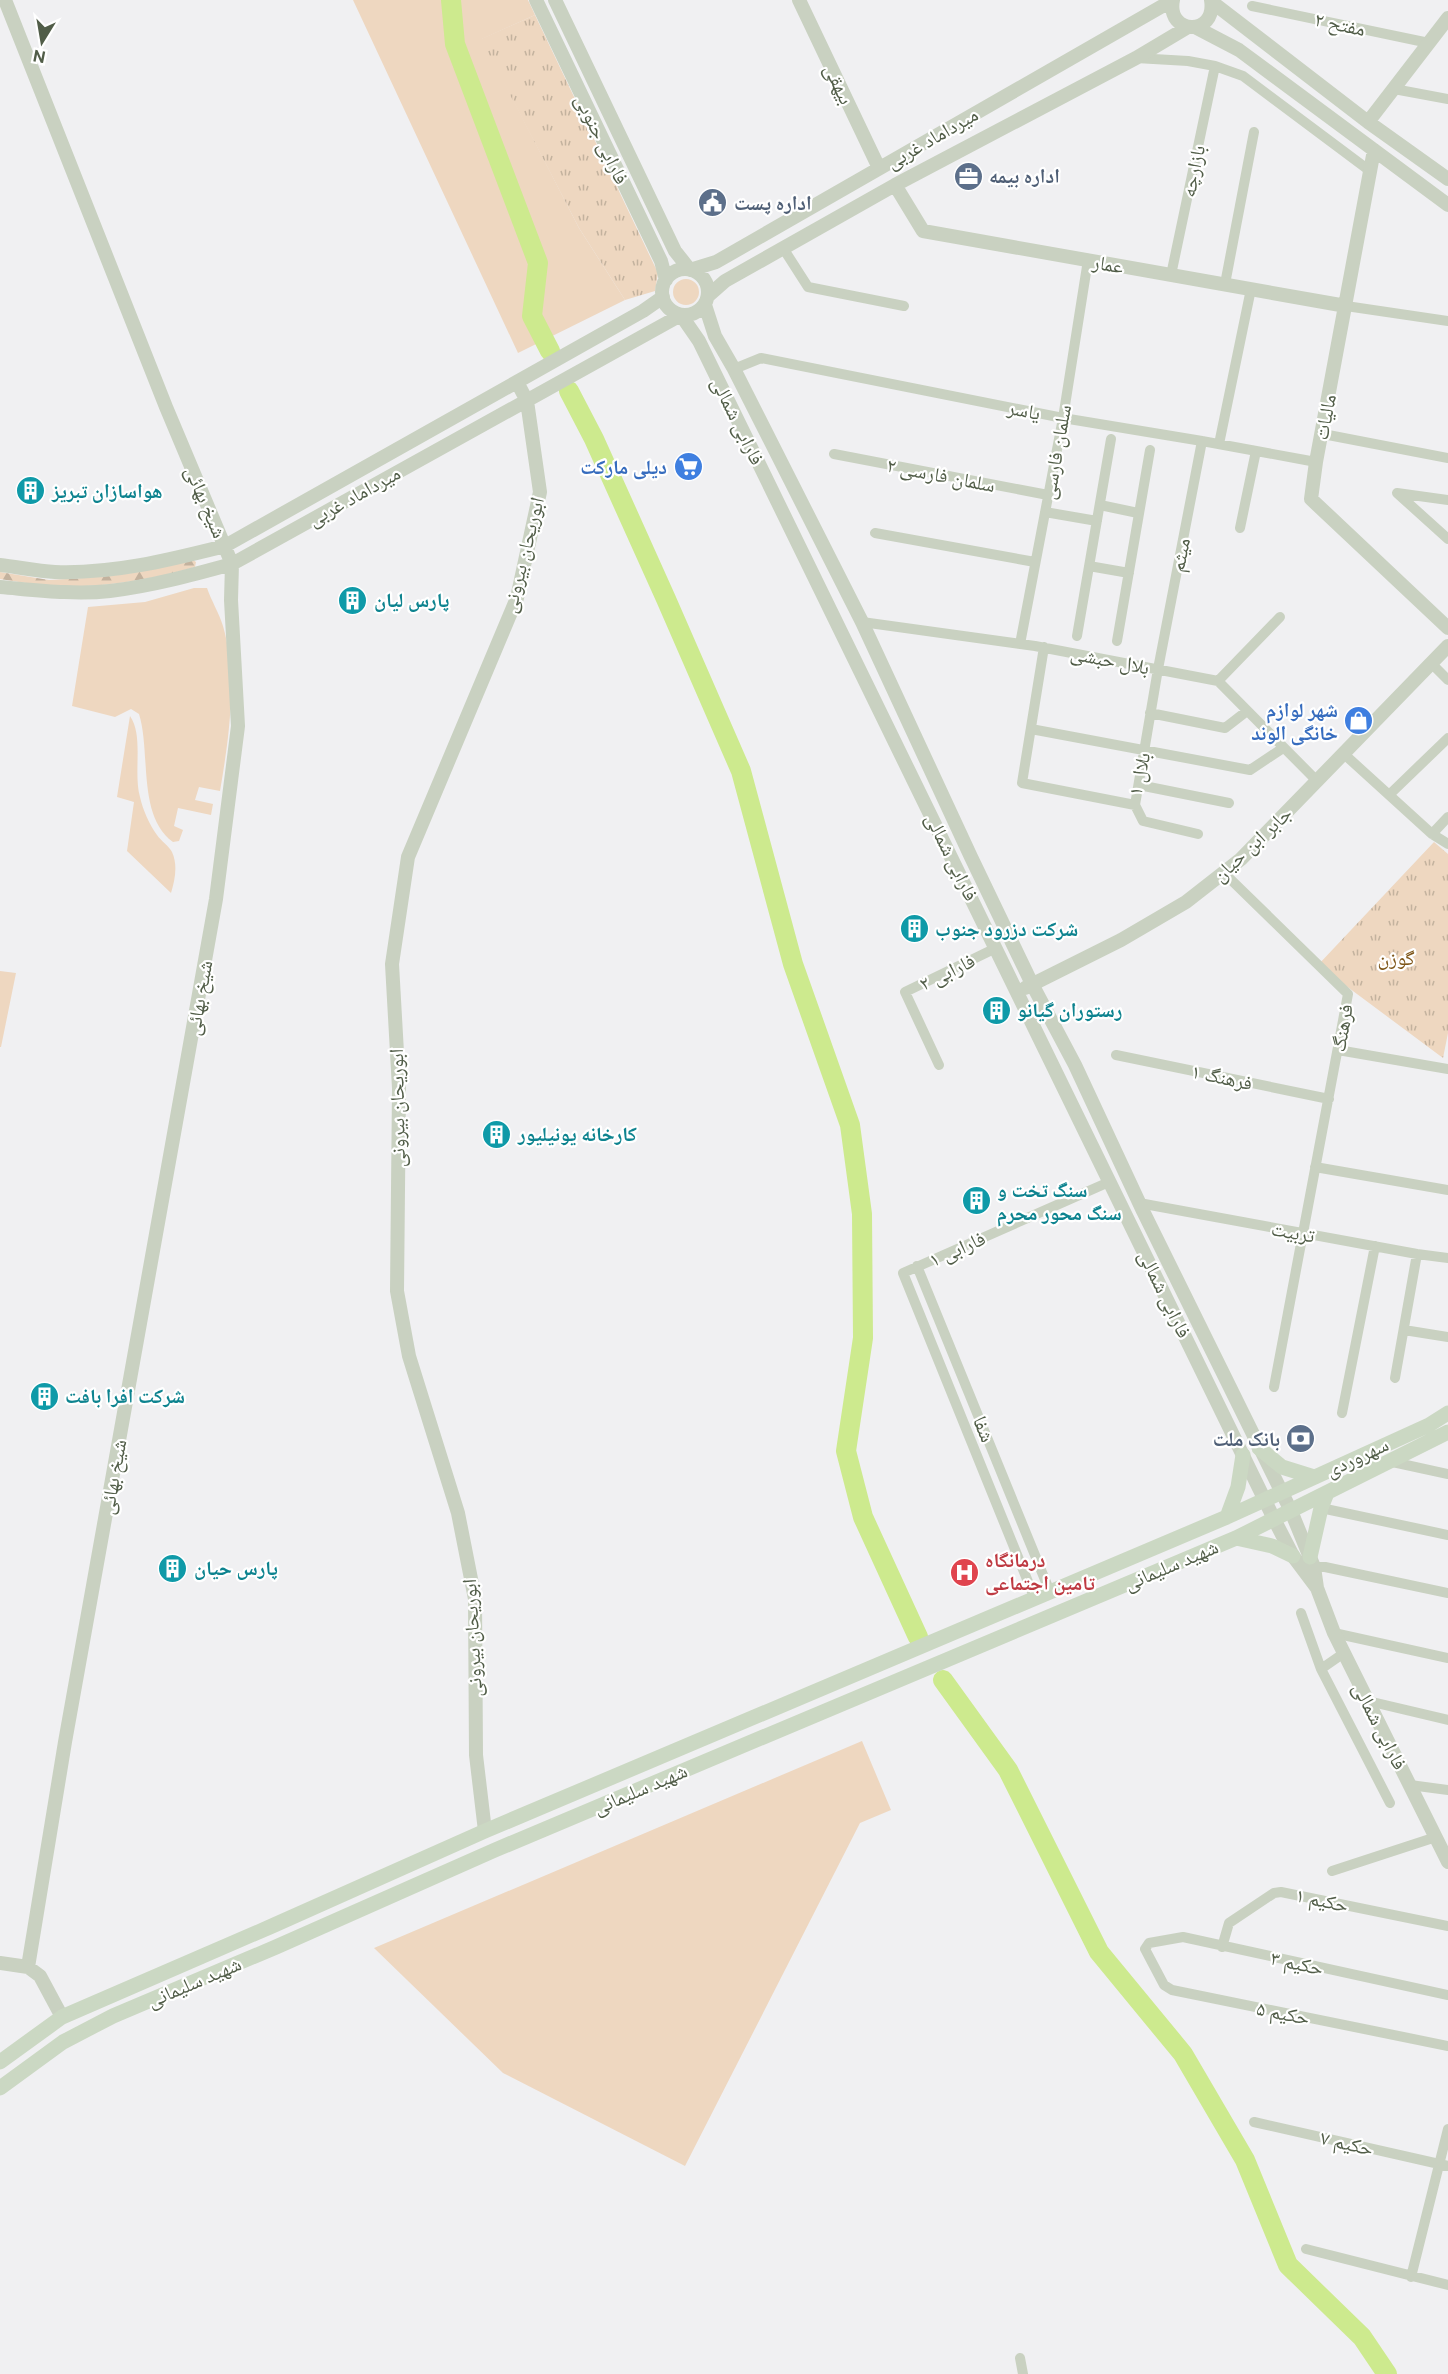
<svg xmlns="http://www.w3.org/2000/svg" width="1448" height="2374" viewBox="0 0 1448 2374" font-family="'Public Sans','Noto Naskh Arabic',sans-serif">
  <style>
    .green { fill: #eed7c0 }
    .forest { fill: url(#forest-firs) }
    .park { fill: url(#park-tufts) }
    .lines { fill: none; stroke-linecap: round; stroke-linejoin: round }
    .river { stroke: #cdea8e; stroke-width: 20 }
    .minor { stroke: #c9d1c1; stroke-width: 10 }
    .tertiary { stroke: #c9d1c1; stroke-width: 14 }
    .secondary { stroke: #cbd8c3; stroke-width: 15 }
    .labels { text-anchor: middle; stroke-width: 4.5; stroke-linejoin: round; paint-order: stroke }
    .street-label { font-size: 20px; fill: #515d48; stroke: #fff }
    .service-label { font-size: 20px; font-weight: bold; fill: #4e5e75; stroke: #fff; text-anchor: start }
    .shop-label { font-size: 20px; font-weight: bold; fill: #366cbe; stroke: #fff; text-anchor: end }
    .culture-label { font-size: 20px; font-weight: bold; fill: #0d838f; stroke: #fff; text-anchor: start }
    .park-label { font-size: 20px; fill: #7e5619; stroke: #fff }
    .health-label { font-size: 20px; font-weight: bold; fill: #be3a42; stroke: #fff; text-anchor: start }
  </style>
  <defs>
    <pattern id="forest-firs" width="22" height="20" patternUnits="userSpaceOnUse" patternTransform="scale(1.5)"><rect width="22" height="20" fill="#eed7c0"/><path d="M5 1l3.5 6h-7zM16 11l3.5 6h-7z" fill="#c3b29e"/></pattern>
    <pattern id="park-tufts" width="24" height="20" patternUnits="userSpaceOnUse" patternTransform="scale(1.5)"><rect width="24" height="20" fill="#eed7c0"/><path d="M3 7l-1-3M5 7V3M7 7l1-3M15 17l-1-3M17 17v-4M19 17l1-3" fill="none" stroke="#c3b29e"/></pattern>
  </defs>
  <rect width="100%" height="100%" fill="#f0f0f2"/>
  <path class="green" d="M353,0H528L535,15L482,39L579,228L625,300L518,353Z
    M673 292a13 13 0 1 1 26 0a13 13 0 1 1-26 0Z
    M194,588H207C211,600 219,613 223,626C238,678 229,738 220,791L199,787L195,800L213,804L211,815L178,808L174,826L183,830L179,841L173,842C137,816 151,752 139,714L131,709L115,717L72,706L88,607L145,602Z
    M130,716C144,736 133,772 140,797C143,810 149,824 157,835C161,841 169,846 172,852C178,865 175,880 171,893L127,851L134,802L117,797Z
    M0,971L16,973L1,1047H0Z
    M862,1741L891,1810L860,1823L685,2166L503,2073L374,1948Z"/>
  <path class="forest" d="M193,560L196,562L195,567C150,580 102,588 56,586C37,585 19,582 0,579V572L49,580L84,578L132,573Z"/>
  <path class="park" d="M535,15L658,273L655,291L625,300L579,228L481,39Z
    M1434,842L1448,854V1033L1443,1058L1318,965Z"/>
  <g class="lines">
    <path class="river" d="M451,0L455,44L538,263L532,316L550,351
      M569,391L594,439L666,599L741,771L793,964L850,1125L862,1214L863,1338L846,1451L863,1517L918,1637
      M943,1680L1008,1770L1099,1952L1183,2054L1245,2160L1288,2265L1362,2337L1387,2374"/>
    <path class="minor" d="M1252,6L1429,43
      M1136,58L1188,61L1215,66L1243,76L1370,171
      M1394,89L1448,99
      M783,248L808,287L904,306
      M1171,275L1215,66
      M1225,284L1254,132
      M1346,306L1448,321
      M734,369L761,358L1063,418L1202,441L1316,462
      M1323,434L1448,458
      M1219,444L1251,289
      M834,454L1048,495
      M1448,500L1397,493L1448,539
      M1100,505L1138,513
      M1045,512L1097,521
      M1240,528L1256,451
      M875,533L1035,562
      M1089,566L1129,573
      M862,622L1035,646L1218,681L1317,781
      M1077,636L1111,439
      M1117,641L1150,450
      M1020,644L1063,418L1088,260
      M1044,647L1022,783L1135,805L1158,669L1202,441
      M1431,663L1448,680
      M1218,681L1280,617
      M1150,713L1225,728L1247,711
      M1031,729L1250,770L1283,748
      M1344,754L1432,834L1448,844
      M1139,785L1229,803
      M1389,795L1448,738
      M1135,805L1143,821L1198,834
      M1432,834L1448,817
      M1224,873L1348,994L1274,1387
      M1338,1050L1448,1069
      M1116,1055L1329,1099
      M939,1065L905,992L996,948
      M1315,1167L1448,1190
      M1139,1203L1417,1254L1448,1258
      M917,1266L1050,1592
      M1404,1330L1448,1337
      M1395,1378L1417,1254
      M1342,1413L1375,1246
      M1388,1461L1448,1474
      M1321,1508L1448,1535
      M1314,1567H1325L1448,1593
      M1035,1599L903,1273L1109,1182
      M1301,1613L1321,1669L1344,1653
      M1334,1633L1448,1658
      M1321,1669L1390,1803
      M1368,1701L1448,1720
      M1410,1785L1448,1790
      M1332,1871L1436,1837
      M1222,1947L1229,1923L1274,1893L1281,1892L1448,1926
      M1448,1995L1183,1937L1149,1943L1145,1949L1164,1985L1172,1990L1448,2046
      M1254,2122L1448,2166
      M1306,2249L1448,2285
      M1411,2277L1448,2129
      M1020,2358L1023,2374"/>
    <path class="tertiary" d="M5,0L166,407L232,564L231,600L238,726L216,899L65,1742L28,1967
      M536,0L661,261L666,280
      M555,0L675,251L690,270L716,262L1173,0
      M799,0L879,168
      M1173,0C1166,35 1217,37 1211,0
      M1212,2L1368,122L1448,179
      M1195,27L1239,50L1448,205
      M1368,122L1448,18
      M1374,150L1316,462L1311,499L1448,628
      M895,185L923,231L1346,306
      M662 292a23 23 0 1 1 46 0a23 23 0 1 1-46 0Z
      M708,296L725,281L895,185L1136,58L1188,27
      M705,305L715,336L734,369L862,622L971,857L1032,984L1075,1065L1143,1211L1291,1511L1314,1567L1317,1588L1334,1633L1448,1862
      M0,565C18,567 37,571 55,572C114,574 169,560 225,546L643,311L663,297
      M0,587C36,590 74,595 110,591C152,586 192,575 232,564L681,315L699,341L1274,1519L1293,1556L1317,1588
      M1025,988L1121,940L1186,902L1241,859L1448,646
      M485,1831L476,1755L475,1599L458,1513L409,1356L397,1291L399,1088L392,964L408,857L517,598L540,492L527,401L517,382
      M0,1963L28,1967L40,1976L62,2017"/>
    <path class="secondary" d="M1259,1448L1282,1467L1314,1477
      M1227,1517L1238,1487L1243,1455
      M1236,1538L1272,1546L1293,1556
      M1310,1557L1321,1508L1327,1493
      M0,2062L62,2017L272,1926L485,1831L1227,1517L1429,1425L1448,1413
      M0,2088L63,2042L113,2016L276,1947L495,1850L1236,1538L1448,1432"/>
  </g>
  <defs>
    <symbol id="office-disc" viewBox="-11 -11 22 22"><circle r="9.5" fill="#5c6f8a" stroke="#fff"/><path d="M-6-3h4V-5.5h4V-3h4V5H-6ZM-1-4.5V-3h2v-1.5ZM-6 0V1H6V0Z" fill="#fff"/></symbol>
    <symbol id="civic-disc" viewBox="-11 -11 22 22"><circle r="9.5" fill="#5c6f8a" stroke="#fff"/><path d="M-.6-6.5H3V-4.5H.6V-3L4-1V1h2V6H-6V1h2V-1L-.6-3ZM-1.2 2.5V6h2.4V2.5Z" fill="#fff"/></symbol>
    <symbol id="supermarket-disc" viewBox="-11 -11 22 22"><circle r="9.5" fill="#3f7fe0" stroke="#fff"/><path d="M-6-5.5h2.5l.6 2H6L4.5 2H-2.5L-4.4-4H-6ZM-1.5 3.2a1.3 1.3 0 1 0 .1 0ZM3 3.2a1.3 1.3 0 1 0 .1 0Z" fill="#fff"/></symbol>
    <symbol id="building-disc" viewBox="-11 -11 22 22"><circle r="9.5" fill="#0f9aa8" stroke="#fff"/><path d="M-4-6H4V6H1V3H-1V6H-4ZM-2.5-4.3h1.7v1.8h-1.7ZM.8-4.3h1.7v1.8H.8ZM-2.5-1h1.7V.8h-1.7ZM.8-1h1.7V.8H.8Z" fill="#fff"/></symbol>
    <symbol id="shop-disc" viewBox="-11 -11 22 22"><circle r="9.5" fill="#3f7fe0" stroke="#fff"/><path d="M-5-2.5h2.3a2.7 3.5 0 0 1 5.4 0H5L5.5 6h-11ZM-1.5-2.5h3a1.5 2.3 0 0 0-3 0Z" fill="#fff"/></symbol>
    <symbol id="bank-disc" viewBox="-11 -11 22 22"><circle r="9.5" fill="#5c6f8a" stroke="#fff"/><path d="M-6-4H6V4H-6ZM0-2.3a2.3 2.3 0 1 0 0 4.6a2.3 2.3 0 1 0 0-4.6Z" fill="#fff"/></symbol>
    <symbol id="hospital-disc" viewBox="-11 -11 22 22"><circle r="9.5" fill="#e0444e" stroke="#fff"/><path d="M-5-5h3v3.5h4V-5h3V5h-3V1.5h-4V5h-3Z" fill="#fff"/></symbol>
  </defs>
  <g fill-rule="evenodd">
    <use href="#office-disc" x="952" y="160" width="33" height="33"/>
    <use href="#civic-disc" x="696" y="186" width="33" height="33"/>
    <use href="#supermarket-disc" x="672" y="450" width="33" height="33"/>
    <use href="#building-disc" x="14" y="474" width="33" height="33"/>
    <use href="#building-disc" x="336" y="584" width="33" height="33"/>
    <use href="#shop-disc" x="1342" y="704" width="33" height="33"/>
    <use href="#building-disc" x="898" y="912" width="33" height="33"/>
    <use href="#building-disc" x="980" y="994" width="33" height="33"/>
    <use href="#building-disc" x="480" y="1118" width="33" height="33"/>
    <use href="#building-disc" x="960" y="1184" width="33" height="33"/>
    <use href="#building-disc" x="28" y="1380" width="33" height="33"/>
    <use href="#bank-disc" x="1284" y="1422" width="33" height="33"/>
    <use href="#building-disc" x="156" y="1552" width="33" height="33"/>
    <use href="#hospital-disc" x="948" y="1556" width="33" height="33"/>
  </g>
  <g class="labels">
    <g class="street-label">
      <text transform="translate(1340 24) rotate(12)" y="7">مفتح ۲</text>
      <text transform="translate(839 84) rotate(65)" y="7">بیهقی</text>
      <text transform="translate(932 138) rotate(-30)" y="7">میرداماد غربی</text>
      <text transform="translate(602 139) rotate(64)" y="7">فارابی جنوبی</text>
      <text transform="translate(1193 171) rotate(-78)" y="7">بازارچه</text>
      <text transform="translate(1108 264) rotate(10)" y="7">عمار</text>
      <text transform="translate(1024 410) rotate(11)" y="7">یاسر</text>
      <text transform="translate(1325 417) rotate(-79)" y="7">مالیات</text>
      <text transform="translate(738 421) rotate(64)" y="7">فارابی شمالی</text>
      <text transform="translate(1056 452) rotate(-80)" y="7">سلمان فارسی</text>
      <text transform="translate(941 475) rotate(11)" y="7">سلمان فارسی ۲</text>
      <text transform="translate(354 496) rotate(-29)" y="7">میرداماد غربی</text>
      <text transform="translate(206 502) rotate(67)" y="7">شیخ بهائی</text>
      <text transform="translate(523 555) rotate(-76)" y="7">ابوریحان بیرونی</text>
      <text transform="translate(1180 555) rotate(-79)" y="7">میثم</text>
      <text transform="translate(1110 660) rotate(11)" y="7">بلال حبشی</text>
      <text transform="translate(1139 774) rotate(-78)" y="7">بلال ۱</text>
      <text transform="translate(1252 844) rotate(-43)" y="7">جابر ابن حیان</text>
      <text transform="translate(952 857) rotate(64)" y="7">فارابی شمالی</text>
      <text transform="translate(947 972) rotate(-26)" y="7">فارابی ۲</text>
      <text transform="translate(199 998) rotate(-80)" y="7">شیخ بهائی</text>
      <text transform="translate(1342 1028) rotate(-80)" y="7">فرهنگ</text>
      <text transform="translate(1222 1077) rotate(12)" y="7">فرهنگ ۱</text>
      <text transform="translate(397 1108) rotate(-91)" y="7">ابوریحان بیرونی</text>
      <text transform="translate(1293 1232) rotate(10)" y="7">تربیت</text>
      <text transform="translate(957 1249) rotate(-24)" y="7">فارابی ۱</text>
      <text transform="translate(1165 1294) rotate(64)" y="7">فارابی شمالی</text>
      <text transform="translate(984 1429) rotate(68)" y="7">شفا</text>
      <text transform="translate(1357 1457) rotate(-25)" y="7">سهروردی</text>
      <text transform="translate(113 1477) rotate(-80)" y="7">شیخ بهائی</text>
      <text transform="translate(1171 1565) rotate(-23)" y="7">شهید سلیمانی</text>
      <text transform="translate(472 1638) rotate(-93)" y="7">ابوریحان بیرونی</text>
      <text transform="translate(1380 1726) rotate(63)" y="7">فارابی شمالی</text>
      <text transform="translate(640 1789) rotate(-23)" y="7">شهید سلیمانی</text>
      <text transform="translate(1322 1900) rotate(12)" y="7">حکیم ۱</text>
      <text transform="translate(1297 1963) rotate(12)" y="7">حکیم ۳</text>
      <text transform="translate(194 1982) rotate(-23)" y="7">شهید سلیمانی</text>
      <text transform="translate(1283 2013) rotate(11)" y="7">حکیم ۵</text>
      <text transform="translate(1347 2143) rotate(13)" y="7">حکیم ۷</text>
    </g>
    <g class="service-label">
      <text x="989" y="183">اداره بیمه</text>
      <text x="734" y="210">اداره پست</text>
      <text x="1280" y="1446" text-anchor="end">بانک ملت</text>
    </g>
    <g class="shop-label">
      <text x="667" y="474">دیلی مارکت</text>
      <text x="1338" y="717">شهر لوازم<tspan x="1338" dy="23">خانگی الوند</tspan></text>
    </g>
    <g class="culture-label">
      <text x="52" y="498">هواسازان تبریز</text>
      <text x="374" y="607">پارس لیان</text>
      <text x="935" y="936">شرکت دزرود جنوب</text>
      <text x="1017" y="1017">رستوران گیانو</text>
      <text x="518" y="1141">کارخانه یونیلیور</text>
      <text x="997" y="1197">سنگ تخت و<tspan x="997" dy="23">سنگ محور محرم</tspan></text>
      <text x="65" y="1403">شرکت افرا بافت</text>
      <text x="194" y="1575">پارس حیان</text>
    </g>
    <g class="park-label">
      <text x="1396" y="965">گوزن</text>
    </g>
    <g class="health-label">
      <text x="985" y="1567">درمانگاه<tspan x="985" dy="23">تامین اجتماعی</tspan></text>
    </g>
  </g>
  <g transform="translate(42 42) rotate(191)" stroke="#ffffff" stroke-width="4.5" paint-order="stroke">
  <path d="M0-4.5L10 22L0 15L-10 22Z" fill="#515d48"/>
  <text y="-9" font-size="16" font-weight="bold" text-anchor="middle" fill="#515d48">N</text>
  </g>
</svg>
